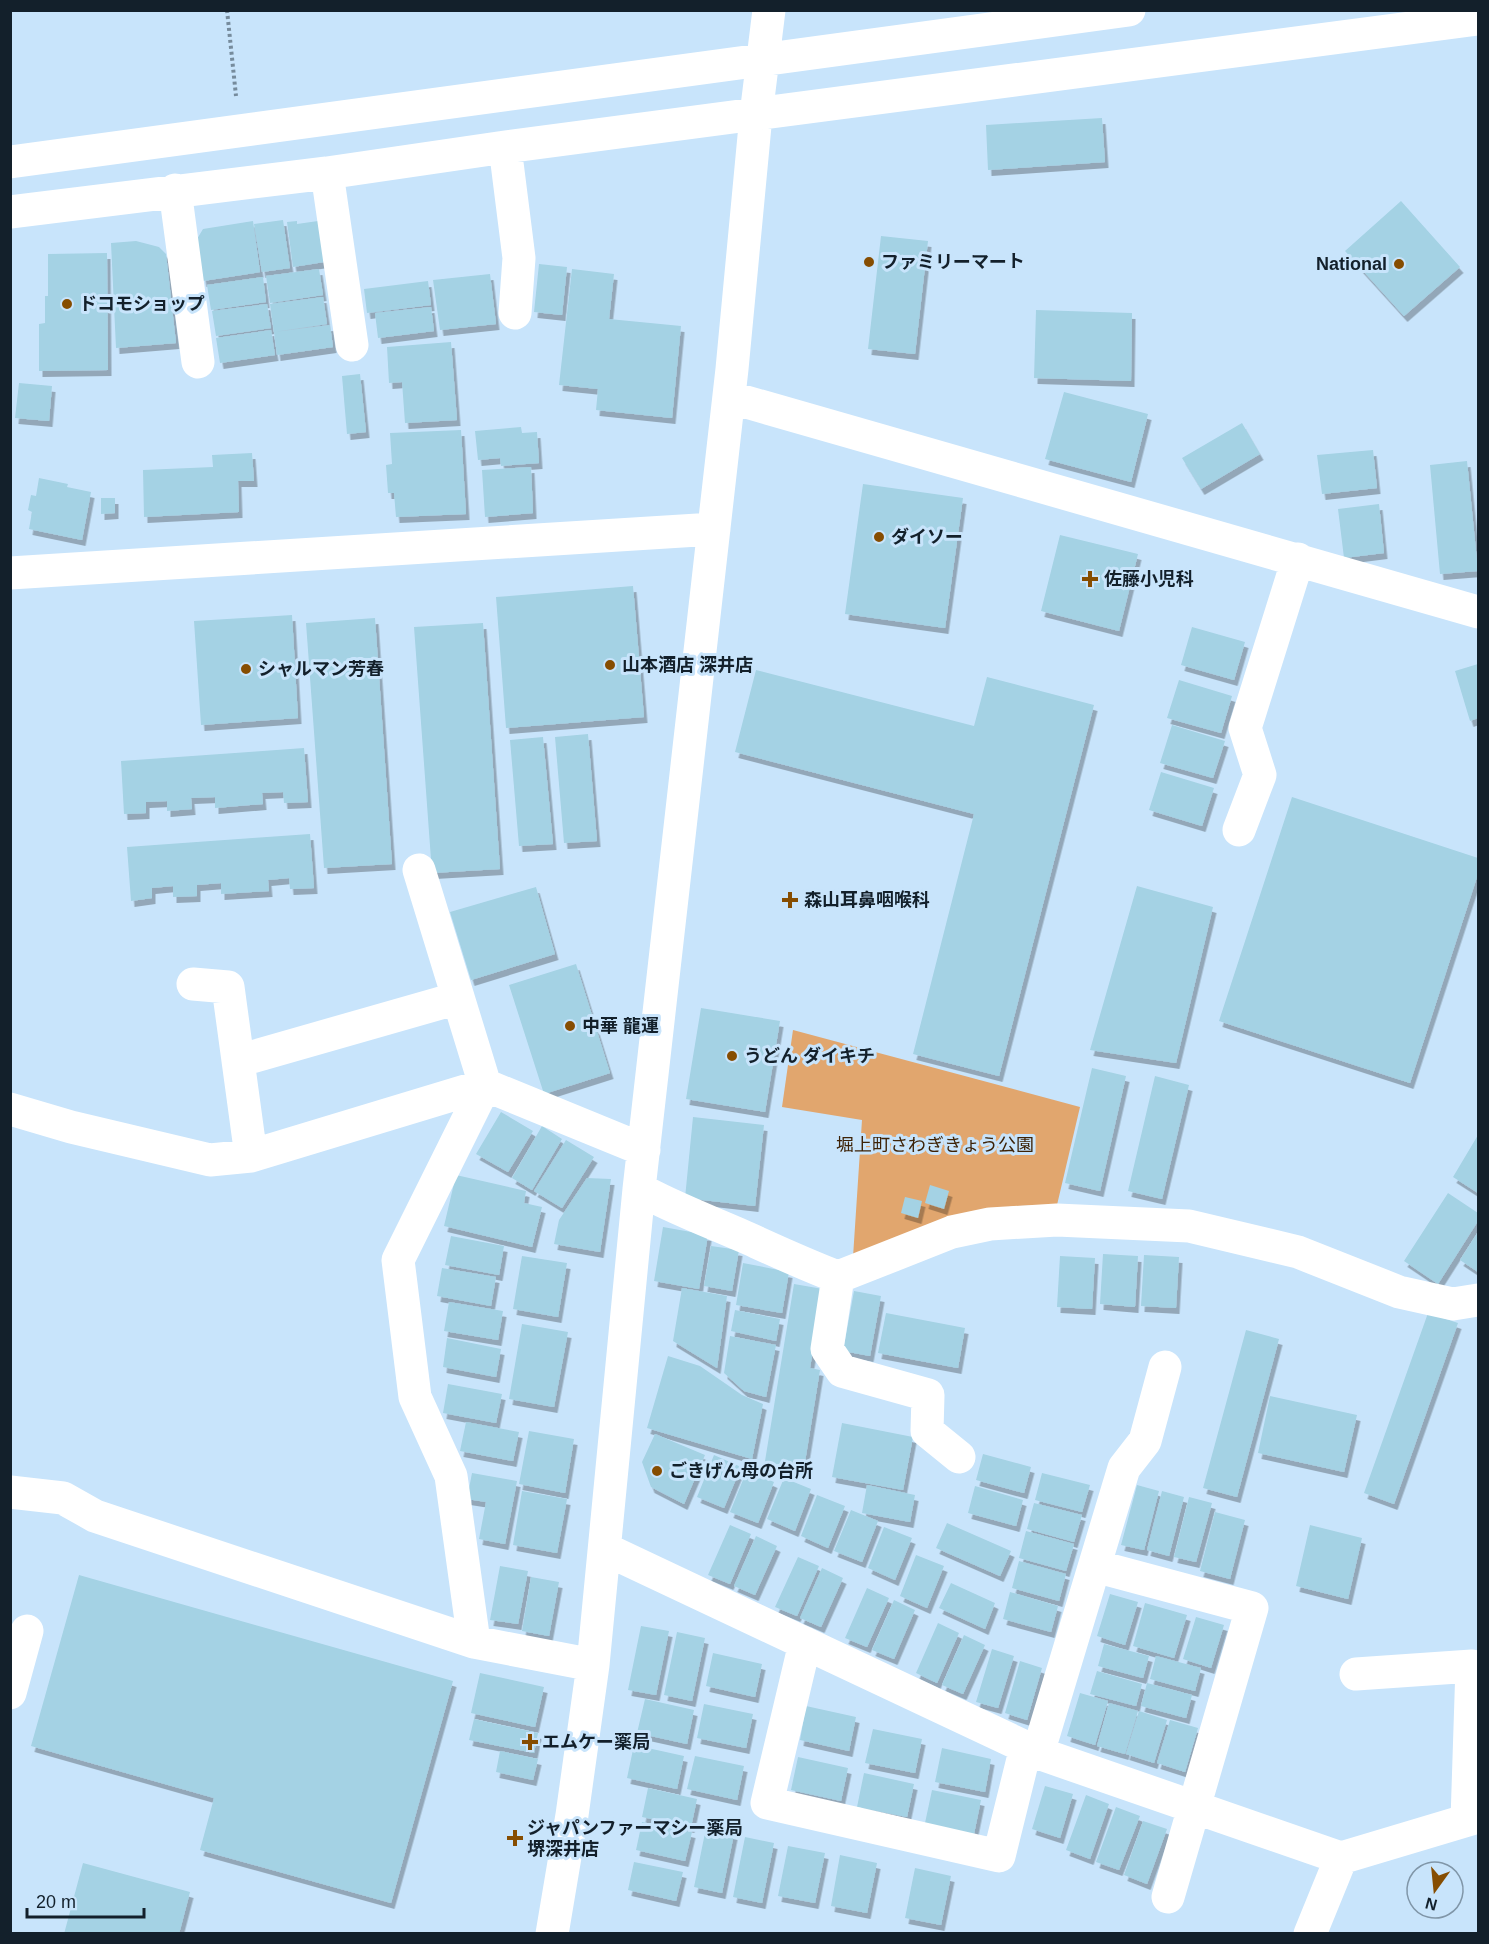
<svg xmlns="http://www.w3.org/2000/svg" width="1489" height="1944" viewBox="0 0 1489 1944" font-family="Arial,'Noto Sans JP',sans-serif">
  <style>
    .green { fill: #e1a66e }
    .building { fill: #a4d2e4; filter: url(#shadow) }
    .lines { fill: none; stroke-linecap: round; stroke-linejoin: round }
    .path { stroke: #768b9c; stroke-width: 4; stroke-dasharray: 3 3; stroke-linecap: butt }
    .minor { stroke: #fff; stroke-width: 33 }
    .poi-dot { fill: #864d01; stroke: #c8e4fb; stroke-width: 2 }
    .labels { text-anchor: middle; stroke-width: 6; stroke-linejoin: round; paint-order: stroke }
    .poi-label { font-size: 18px; font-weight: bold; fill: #13202b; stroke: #c8e4fb; text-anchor: start }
    .park-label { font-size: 18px; fill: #3d2206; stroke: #c8e4fb }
  </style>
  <defs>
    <filter id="shadow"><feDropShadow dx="3.5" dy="6" stdDeviation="0" flood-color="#0004"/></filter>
  </defs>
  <rect width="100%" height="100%" fill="#c8e4fb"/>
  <path class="green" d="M793,1030L1080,1107L1057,1205L1014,1206L953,1218L853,1257L862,1120L782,1107Z"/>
  <path class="building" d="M1102,118L1105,162L988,170L986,125Z
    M1401,201L1460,267L1404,316L1345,251Z
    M283,220L290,268L262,272L254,224Z
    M253,221L260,272L203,281L197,239L203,229Z
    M297,221V224L318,221L324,262L293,267L287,222Z
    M881,236L928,241L915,354L868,349Z
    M136,241L159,247L166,254L176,343L116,348L111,243Z
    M107,253L108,370L39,371V324L45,323V296H48V254Z
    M539,264L567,267L562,315L534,312Z
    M319,269L323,295L270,303L266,276Z
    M572,269L614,274L609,319L681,326L672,418L596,410L598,389L559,385Z
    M490,274L496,324L440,330L433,280Z
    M263,277L266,302L211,310L207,285Z
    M428,281L431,305L367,313L364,289Z
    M323,297L327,324L274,332L270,304Z
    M267,304L271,328L216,336L212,311Z
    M431,307L434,331L378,338L375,313Z
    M1036,310L1132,313L1131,381L1034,378Z
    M330,325L333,347L277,355L274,332Z
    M271,330L275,355L220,363L216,338Z
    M451,342L457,420L405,423L402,382L389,383L387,347Z
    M360,374L366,432L347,434L342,376Z
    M19,383L52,386L49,421L15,418Z
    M1064,392L1148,414L1131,482L1045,459Z
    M1242,423L1260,454L1201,489L1182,458Z
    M521,427L522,433L537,432L539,463L501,466L500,458L478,460L475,431Z
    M461,430L466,514L396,517L394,493H388L386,465L392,464L390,433Z
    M1373,450L1377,488L1322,494L1317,455Z
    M252,453L254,481H238L239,512L144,517L143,470L213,467L212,455Z
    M1467,461L1478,571L1440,574L1430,465Z
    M531,467L533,513L485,517L482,470Z
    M39,478L68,484L67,487L91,492L82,540L29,529L32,512L28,510L31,495L36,496Z
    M863,484L963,498L945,628L845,614Z
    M101,498H115V513L101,514Z
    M1379,504L1384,553L1344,558L1338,509Z
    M1060,535L1138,554L1119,631L1041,611Z
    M633,586L644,717L506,728L496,597Z
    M292,615L298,718L201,725L194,621Z
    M375,618L392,864L324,868L306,623Z
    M483,623L500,869L432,873L414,627Z
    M1192,627L1245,642L1234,680L1181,665Z
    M1478,664V718L1470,721L1455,671Z
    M756,670L974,726L987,677L1094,705L999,1076L913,1054L974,814L735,752Z
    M1179,680L1232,696L1221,733L1167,718Z
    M1172,725L1225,741L1213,778L1160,763Z
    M588,734L597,841L564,843L555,737Z
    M543,737L553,844L519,846L510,740Z
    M304,748L308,802L284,803L283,792L262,793L263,804L215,808V797L191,798L192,809L167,811V801L146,802V813L124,814L121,761Z
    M1161,772L1214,788L1202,826L1149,810Z
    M1292,797L1478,858V874L1410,1083L1219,1021Z
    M310,834L314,888L290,889L289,878L268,880L269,891L221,894V883L197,885V896L173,897V886L152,888V898L131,901L127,847Z
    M1137,886L1213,907L1176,1063L1090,1050Z
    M536,887L555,954L471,980L450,912Z
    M576,964L610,1073L544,1094L509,985Z
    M701,1008L780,1021L765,1112L686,1099Z
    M1092,1068L1126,1076L1100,1191L1065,1183Z
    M1155,1076L1189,1085L1162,1199L1128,1191Z
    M501,1112L533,1131L508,1172L476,1154Z
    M693,1117L764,1125L755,1206L685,1198Z
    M542,1126L562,1139L532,1190L512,1178Z
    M1478,1135V1193L1453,1177Z
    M566,1140L594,1157L562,1208L534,1191Z
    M456,1175L526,1191L524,1203L542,1207L532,1247L444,1226Z
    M587,1178L611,1179L600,1252L554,1244L559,1220Z
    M930,1185L949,1191L944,1209L925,1203Z
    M1448,1193L1478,1213V1221L1438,1284L1404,1261Z
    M905,1197L922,1201L918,1218L901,1213Z
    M663,1227L708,1235L699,1289L654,1281Z
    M1478,1232V1272L1460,1260Z
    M451,1236L504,1246L499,1275L445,1265Z
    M711,1246L739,1250L732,1291L704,1286Z
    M1103,1254L1138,1256L1135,1307L1100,1304Z
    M1144,1255L1179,1257L1176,1308L1141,1306Z
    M522,1256L567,1263L558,1317L513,1309Z
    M1060,1256L1095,1258L1092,1309L1057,1307Z
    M743,1263L789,1272L782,1313L736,1305Z
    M442,1268L496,1277L491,1306L437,1296Z
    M794,1284L823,1289L810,1368L820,1370L803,1474L764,1467Z
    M682,1288L727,1296L717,1368L673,1341Z
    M854,1291L881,1296L870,1356L843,1351Z
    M449,1302L503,1311L498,1340L444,1331Z
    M735,1310L780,1319L776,1341L731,1331Z
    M886,1313L965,1328L958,1368L878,1353Z
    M1428,1313L1458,1323L1394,1504L1364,1493Z
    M522,1324L568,1332L554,1407L509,1399Z
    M1246,1330L1279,1339L1237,1497L1203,1488Z
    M730,1336L776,1345L766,1397L744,1391L724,1373Z
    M447,1338L501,1349L496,1377L443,1367Z
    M668,1356L700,1366L742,1395L763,1404L752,1459L647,1428Z
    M448,1384L502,1394L496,1423L443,1413Z
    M1270,1396L1357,1415L1344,1472L1258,1453Z
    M466,1422L519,1432L513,1461L460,1451Z
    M842,1423L913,1437L903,1490L832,1477Z
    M529,1431L574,1439L565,1493L519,1484Z
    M655,1434L705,1455L684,1504L651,1487L642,1462Z
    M983,1454L1031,1467L1024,1493L976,1480Z
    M714,1455L741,1467L724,1508L697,1497Z
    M747,1470L774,1482L758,1523L730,1512Z
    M472,1473L517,1481L505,1544L479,1539L486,1502L467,1499Z
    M1042,1473L1090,1485L1082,1512L1035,1500Z
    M784,1478L811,1489L795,1531L767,1519Z
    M867,1485L915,1495L910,1522L862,1513Z
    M1137,1485L1159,1491L1144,1550L1121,1545Z
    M975,1486L1023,1500L1016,1526L968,1513Z
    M522,1491L567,1499L557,1553L513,1545Z
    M1162,1491L1184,1497L1169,1556L1147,1550Z
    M817,1495L845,1506L828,1548L801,1536Z
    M1189,1497L1212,1503L1196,1562L1174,1557Z
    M1034,1503L1082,1515L1074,1542L1027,1529Z
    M851,1510L878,1521L862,1562L834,1551Z
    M1215,1512L1245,1520L1230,1579L1200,1571Z
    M947,1523L1011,1551L1000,1576L936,1548Z
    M730,1525L751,1534L730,1584L708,1575Z
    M1310,1525L1362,1538L1348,1599L1296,1586Z
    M884,1527L912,1538L895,1580L868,1568Z
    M1026,1531L1074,1544L1066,1571L1019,1558Z
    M756,1536L777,1546L755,1595L734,1586Z
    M916,1555L944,1566L927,1608L900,1596Z
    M798,1557L819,1566L797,1616L775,1607Z
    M1019,1561L1066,1574L1059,1601L1012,1588Z
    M500,1566L528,1571L518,1624L490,1620Z
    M822,1568L843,1578L821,1627L800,1618Z
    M79,1575L453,1681L391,1903L200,1850L214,1798L31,1746Z
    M531,1577L559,1582L549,1636L522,1631Z
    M951,1583L995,1603L985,1629L939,1608Z
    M867,1588L889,1598L867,1647L845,1638Z
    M1010,1592L1058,1606L1051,1632L1003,1619Z
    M1110,1594L1138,1602L1125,1645L1097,1636Z
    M894,1600L915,1610L894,1659L872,1650Z
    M1145,1603L1187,1615L1174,1658L1133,1646Z
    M1196,1617L1224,1625L1211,1668L1183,1659Z
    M938,1623L959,1633L937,1683L916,1673Z
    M641,1626L669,1631L656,1695L628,1690Z
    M677,1632L705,1638L692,1701L664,1695Z
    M964,1635L985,1645L963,1694L942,1685Z
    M1104,1644L1149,1656L1143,1678L1098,1666Z
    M992,1649L1014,1656L998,1708L976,1702Z
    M713,1653L762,1664L755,1697L706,1686Z
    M1156,1656L1201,1668L1195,1691L1150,1679Z
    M1020,1661L1042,1668L1027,1720L1005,1713Z
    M1097,1671L1142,1684L1136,1706L1090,1694Z
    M480,1673L544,1687L535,1727L471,1713Z
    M1147,1683L1192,1695L1186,1718L1141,1706Z
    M1080,1693L1108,1701L1095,1745L1067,1736Z
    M645,1699L694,1710L687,1744L637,1733Z
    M1109,1703L1138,1711L1125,1754L1097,1746Z
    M704,1704L753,1714L746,1748L697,1738Z
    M806,1706L856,1717L849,1751L800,1740Z
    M1139,1711L1167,1720L1154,1763L1126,1754Z
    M474,1719L538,1733L534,1753L469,1740Z
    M1170,1720L1198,1728L1185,1772L1157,1763Z
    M873,1729L922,1739L915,1773L865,1763Z
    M634,1745L684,1756L677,1789L627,1778Z
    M942,1748L991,1759L985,1792L935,1782Z
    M500,1751L538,1759L533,1780L496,1772Z
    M695,1756L744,1766L737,1800L687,1789Z
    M798,1757L848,1768L841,1801L791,1790Z
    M864,1773L914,1784L907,1817L857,1807Z
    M1045,1786L1073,1794L1060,1838L1032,1829Z
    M648,1788L697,1799L691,1827L642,1817Z
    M932,1790L981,1800L974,1834L925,1823Z
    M1086,1795L1109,1804L1090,1859L1066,1850Z
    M1116,1807L1140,1816L1119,1870L1096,1862Z
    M1143,1821L1167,1829L1147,1884L1124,1875Z
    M642,1822L692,1832L685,1861L636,1850Z
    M706,1828L734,1834L722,1893L694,1887Z
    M745,1837L774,1843L762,1903L733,1897Z
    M788,1846L825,1853L815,1903L778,1896Z
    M840,1855L877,1863L867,1913L831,1906Z
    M634,1862L683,1872L676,1901L628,1890Z
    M83,1863L190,1892L179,1934H64Z
    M915,1868L951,1876L941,1925L905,1918Z"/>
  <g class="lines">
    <path class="path" d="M227,10L236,96"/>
    <path class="minor" d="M505,147L519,258L515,313
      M10,162L1129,10
      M327,173L352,345
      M175,190L198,362
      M10,212L327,173L505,147L1478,19
      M729,397L1478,612
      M10,573L714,529
      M1239,830L1260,775L1245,728L1298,559
      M419,870L485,1085L398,1260L415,1397L451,1476L474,1642
      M193,984L228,987L251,1156
      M238,1061L458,998
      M10,1109L71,1127L210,1160L251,1156L485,1085L644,1150
      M639,1189C673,1208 709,1221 745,1237C776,1251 806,1265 838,1277L952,1232L990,1224L1057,1220L1189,1226L1298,1252L1399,1292L1453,1304L1478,1300
      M838,1277L827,1349L842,1371L928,1395L927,1431L959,1457
      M10,1492L63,1498L95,1516L474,1642L593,1665
      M605,1549L1038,1753L1341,1858
      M1095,1566L1252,1608L1168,1897
      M805,1643L767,1803L999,1856L1026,1747
      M1356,1674L1472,1666L1467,1820
      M10,1693L27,1631
      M1038,1753L1124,1468L1145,1441L1165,1367
      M552,1934L572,1815L593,1665L639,1189L732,369L756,115L769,10
      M1310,1934L1341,1858L1478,1817"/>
  </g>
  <g class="poi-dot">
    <circle cx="869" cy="262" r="6"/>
    <circle cx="1399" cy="264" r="6"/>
    <circle cx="67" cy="304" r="6"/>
    <circle cx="879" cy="537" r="6"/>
    <path d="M1087 570h6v6h6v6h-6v6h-6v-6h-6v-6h6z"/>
    <circle cx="610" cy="665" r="6"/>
    <circle cx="246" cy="669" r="6"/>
    <path d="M787 891h6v6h6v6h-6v6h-6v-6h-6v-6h6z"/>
    <circle cx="570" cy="1026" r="6"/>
    <circle cx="732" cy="1056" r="6"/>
    <circle cx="657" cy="1471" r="6"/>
    <path d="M527 1733h6v6h6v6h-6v6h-6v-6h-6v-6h6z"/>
    <path d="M512 1829h6v6h6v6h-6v6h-6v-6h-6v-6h6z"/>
  </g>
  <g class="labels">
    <g class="poi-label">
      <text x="881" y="268">ファミリーマート</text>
      <text x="1387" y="270" text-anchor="end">National</text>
      <text x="79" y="310">ドコモショップ</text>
      <text x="891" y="543">ダイソー</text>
      <text x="1104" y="585">佐藤小児科</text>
      <text x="622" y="671">山本酒店 深井店</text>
      <text x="258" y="675">シャルマン芳春</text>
      <text x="804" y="906">森山耳鼻咽喉科</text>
      <text x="582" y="1032">中華 龍運</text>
      <text x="744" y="1062">うどん ダイキチ</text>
      <text x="669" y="1477">ごきげん母の台所</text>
      <text x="542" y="1748">エムケー薬局</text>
      <text x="527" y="1834">ジャパンファーマシー薬局<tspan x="527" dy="21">堺深井店</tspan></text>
    </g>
    <g class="park-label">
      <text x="935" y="1151">堀上町さわぎきょう公園</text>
    </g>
  </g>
  <rect width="1489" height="1944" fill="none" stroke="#13202b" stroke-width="24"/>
  <g transform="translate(1435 1890) rotate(195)"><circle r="28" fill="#c8e4fb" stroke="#8096a8" stroke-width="1.5"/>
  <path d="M0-4.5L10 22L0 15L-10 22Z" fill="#864d01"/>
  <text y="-9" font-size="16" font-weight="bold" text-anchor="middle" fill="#13202b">N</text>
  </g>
  <path d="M27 1908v9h117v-9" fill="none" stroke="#13202b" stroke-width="3"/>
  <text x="36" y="1908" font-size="18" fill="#13202b" stroke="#c8e4fb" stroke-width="4.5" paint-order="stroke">20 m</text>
</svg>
